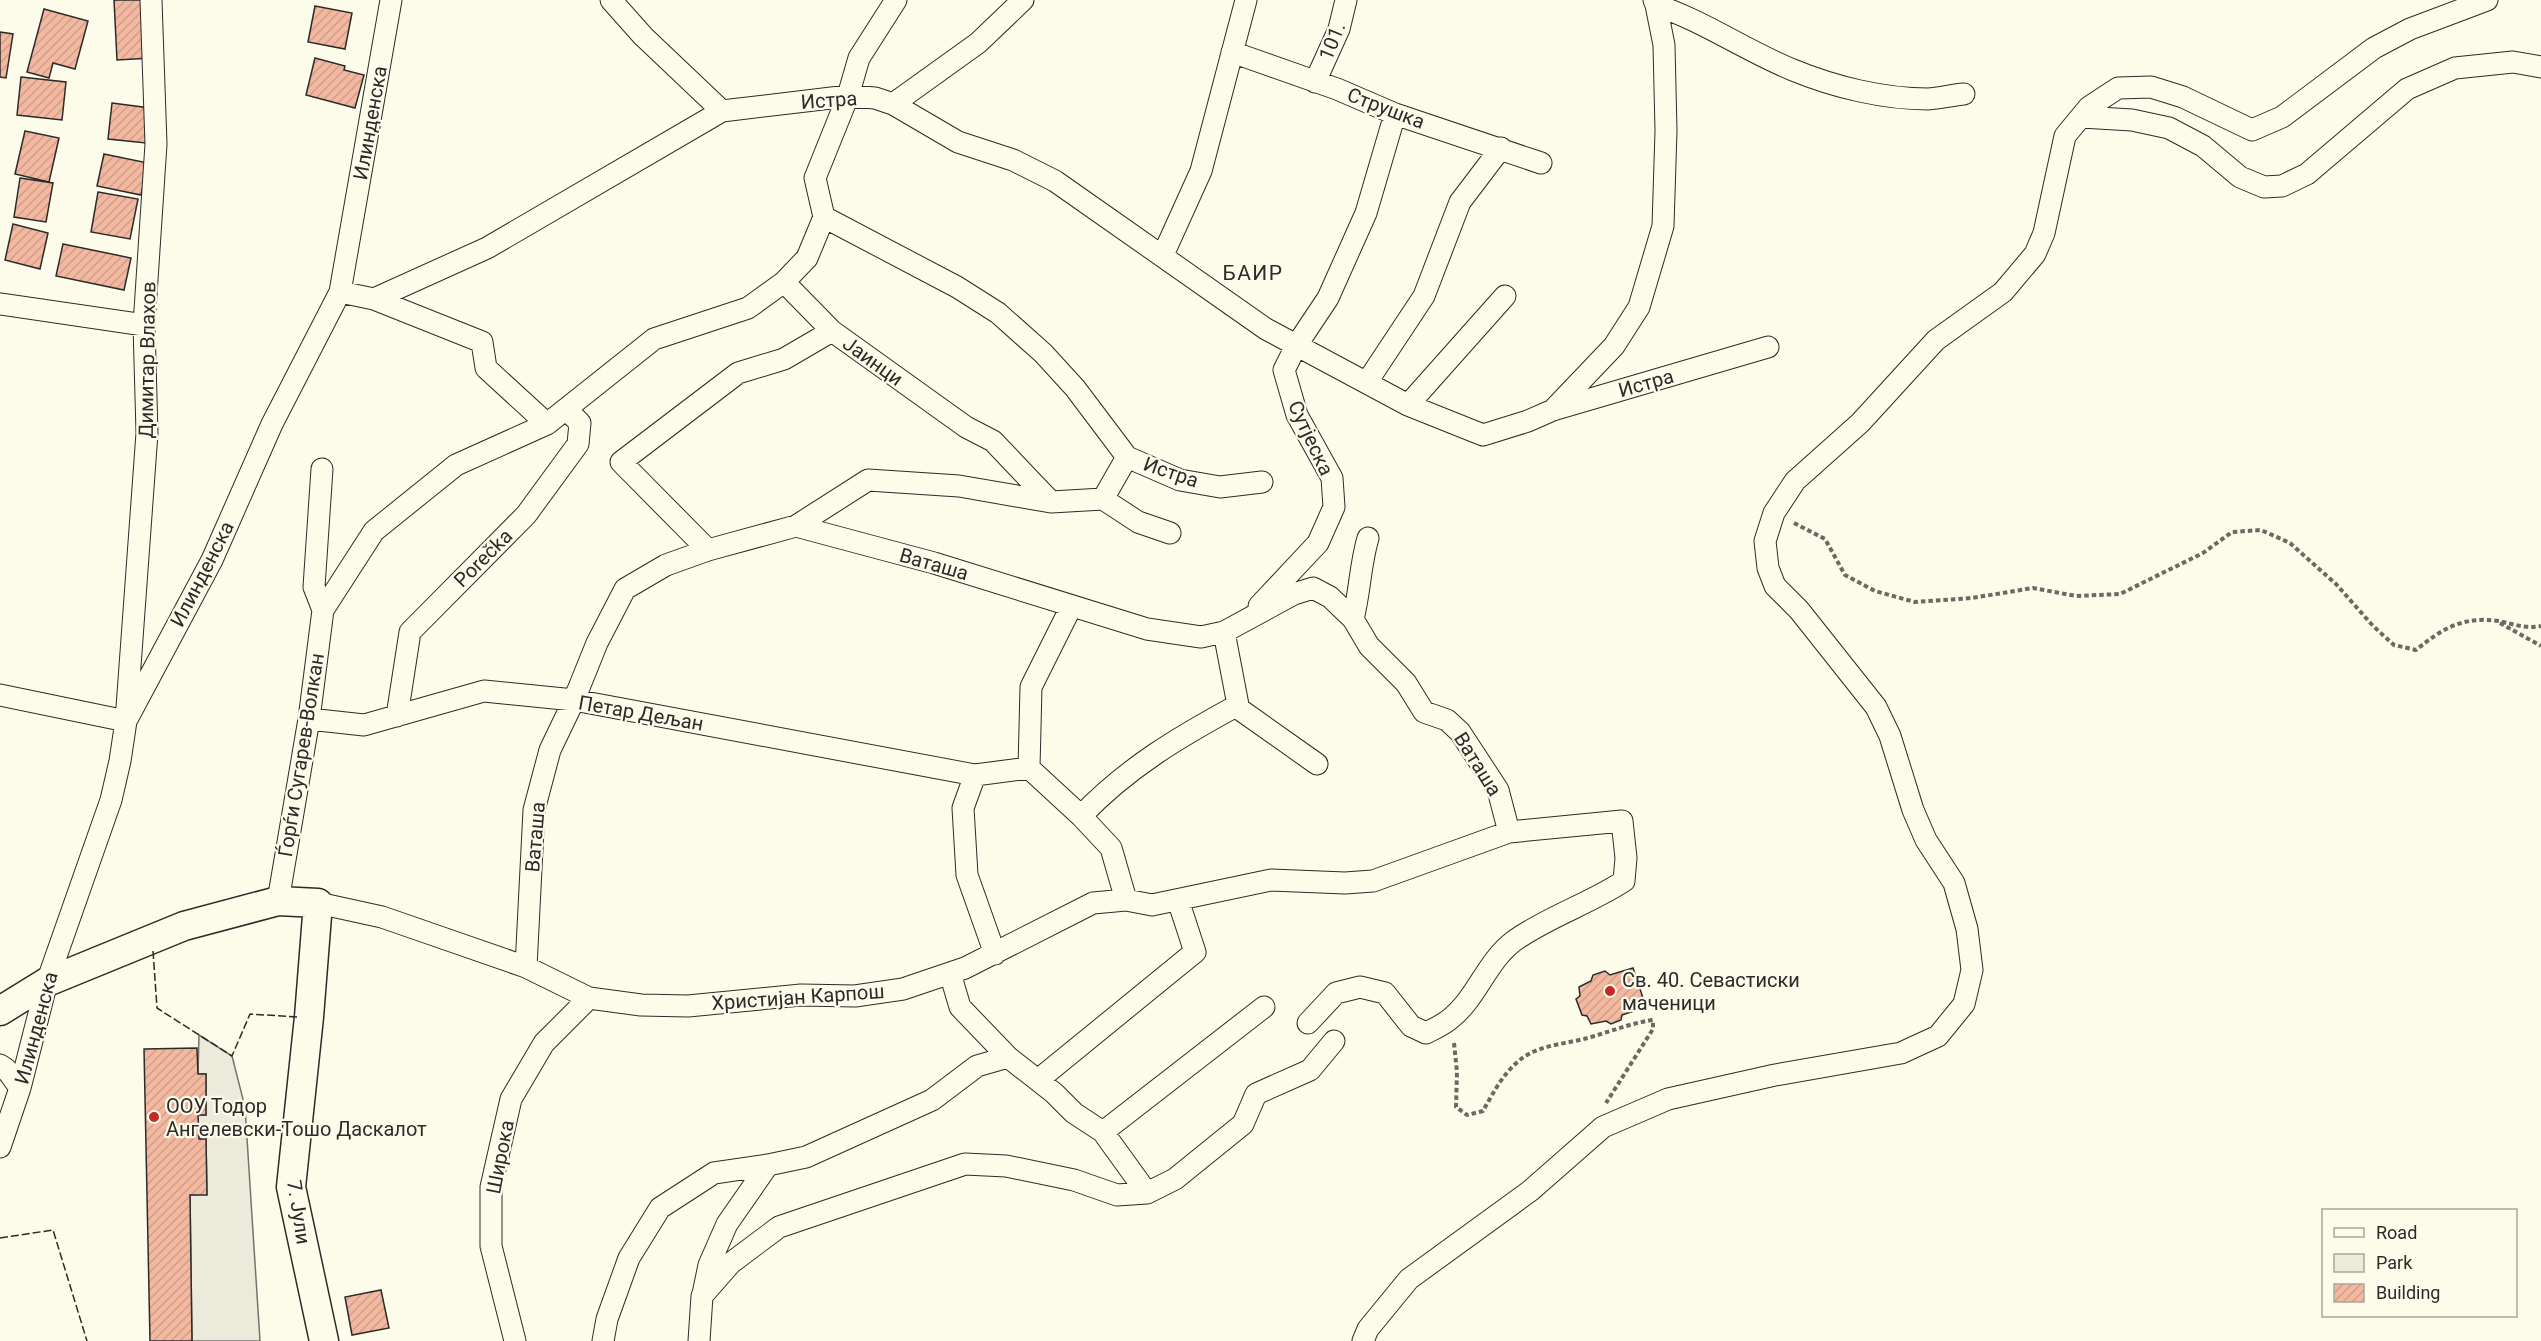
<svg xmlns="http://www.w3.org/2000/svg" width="2541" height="1341" viewBox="0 0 2541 1341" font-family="Roboto,sans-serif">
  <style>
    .green { fill: #ecebdb; stroke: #74746e; stroke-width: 1.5 }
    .building { fill: url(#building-hatch); stroke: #2b2b2b; stroke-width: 1.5 }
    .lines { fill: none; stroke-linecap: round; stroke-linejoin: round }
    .street-casing { stroke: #2b2b2b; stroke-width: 23 }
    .secondary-casing { stroke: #2b2b2b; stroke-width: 31 }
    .path { stroke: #6a6964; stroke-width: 4; stroke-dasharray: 4.5 3; stroke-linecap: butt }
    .street { stroke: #fdfbea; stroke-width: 21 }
    .secondary { stroke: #fdfbea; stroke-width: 28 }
    .fence { stroke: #2b2b2b; stroke-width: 1.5; stroke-dasharray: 8 3; stroke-linecap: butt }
    .poi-dot { fill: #c62828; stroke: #fdfbea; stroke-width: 2 }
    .labels { text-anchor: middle; stroke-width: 4.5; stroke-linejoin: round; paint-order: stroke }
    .street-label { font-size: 20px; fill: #2b2b2b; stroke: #fdfbea }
    .poi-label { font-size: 20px; fill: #2b2b2b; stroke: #fdfbea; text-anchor: start }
    .neighbourhood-label { font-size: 21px; letter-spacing: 1.5px; fill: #2b2b2b; stroke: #fdfbea }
  </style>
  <defs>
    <pattern id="building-hatch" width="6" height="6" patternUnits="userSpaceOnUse" patternTransform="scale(1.5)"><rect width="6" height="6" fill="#f2b8a0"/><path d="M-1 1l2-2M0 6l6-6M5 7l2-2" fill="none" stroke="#d09e8a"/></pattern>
  </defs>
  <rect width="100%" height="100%" fill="#fdfbea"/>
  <path class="green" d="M199,1035L232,1056L245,1107L260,1341H192L190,1195L207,1194L206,1139H199L198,1115H206V1074H198Z"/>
  <path class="building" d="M114,0H148L152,58L117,60Z
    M315,6L352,13L345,49L308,42Z
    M44,9L88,21L75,69L53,63L49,78L27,72Z
    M0,32L13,34L6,78L0,77Z
    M315,58L345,66L344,70L364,75L355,108L306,95Z
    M21,77L66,82L62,120L17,115Z
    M112,103L150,108L146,143L108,139Z
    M25,131L59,138L49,182L15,174Z
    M104,154L148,163L141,195L97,186Z
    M20,178L53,183L46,222L14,217Z
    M98,192L138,199L130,239L91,232Z
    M13,224L48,233L40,269L5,260Z
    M63,244L131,258L124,290L56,276Z
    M1633,968L1646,1007L1622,1015L1621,1020L1611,1024L1606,1021L1591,1024L1587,1016L1582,1015L1576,999L1580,996L1579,987L1591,981L1593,975L1605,971L1610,975Z
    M197,1048L198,1074H206V1115H198L199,1139H206L207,1195H190L192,1341H150L144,1049Z
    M381,1290L389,1328L352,1335L345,1297Z"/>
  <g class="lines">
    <defs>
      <path id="street" d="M611,0L643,36L722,111
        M1654,0L1656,5C1706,22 1746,51 1793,70C1834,87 1884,99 1928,99C1940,98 1953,95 1964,94
        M1232,52L1337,89L1395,114L1541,163
        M1315,82L1339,29L1346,0
        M893,104L978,43L1023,0
        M2081,117L2132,120L2169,128L2203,146L2240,177L2264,187L2282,186L2307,174L2407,89L2455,68L2513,62L2541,67
        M824,217L957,287L998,313L1043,353L1075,388L1127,457L1180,480L1220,487L1262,482
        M1163,255L1201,171L1246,0
        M784,282L832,331L966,427L993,441L1051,502
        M340,292L374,299L487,248L722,111L848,96L875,98L893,104L958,142L1013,160L1055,181L1266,329L1408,405L1483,435L1528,421L1553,410L1768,347
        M374,299L482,342L486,368L547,424
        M0,304L144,325
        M1367,382L1424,296L1460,202L1501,148
        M1408,405L1505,296
        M1553,410L1614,346L1639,307L1663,226L1666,131L1664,45L1656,5
        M322,469L314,587L323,610
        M1103,499L1138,522L1170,533
        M796,526L868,480L959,486L1051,502L1103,499L1127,457
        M708,550L621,462L738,373L784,359L832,331
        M1259,606L1318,543L1334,507L1332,478L1297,415L1284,370L1296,346L1328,298L1366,213L1395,114
        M1071,607L1031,687L1029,768L1081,816L1111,848L1126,900
        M1353,619C1360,592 1360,565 1368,538
        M0,695L126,721L147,433L144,325L156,144L151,0
        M1235,706L1317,764
        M397,716L410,632L526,515L578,444L580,423L566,409
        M309,719L364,725L484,691L574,700L975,775
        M1081,816C1128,767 1179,737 1238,705L1224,632
        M278,901L309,719L323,610L374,531L456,465L547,424L654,339L748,308L784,282L807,258L824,217L815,178L848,96L859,58L896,0
        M318,903L382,917L526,967L589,998L641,1005L688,1006L801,995L855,996L903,989L965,968L1093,903L1126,900L1152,905L1271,880L1345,883L1373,881L1509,832L1622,821L1626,858L1624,881C1589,904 1547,917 1514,941C1486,962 1477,998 1450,1019C1443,1025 1434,1029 1426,1033L1411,1026L1385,993L1360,987L1336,993L1308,1023
        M995,954L967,875L963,808L975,775L1029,768
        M526,967L534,810L550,750L574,700L597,643L625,589L666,565L708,550L796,526L934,563L1147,629L1201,637L1224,632L1294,594L1313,588L1330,597L1353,619L1369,646L1406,683L1424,712L1447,720L1460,732L1498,790L1509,832
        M950,973L960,1007L1008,1057
        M0,1065L6,1069L20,1088
        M1038,1080L1195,952L1178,900
        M1103,1132L1147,1193
        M0,1147L20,1088L47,982L111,800L120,761L126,721L212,560L272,424L340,292L391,0
        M703,1294L709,1265L727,1224L768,1165
        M515,1341L491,1246V1187L511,1099L544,1043L589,998
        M603,1341L607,1319L629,1258L660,1208L714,1173L768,1165L806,1157L932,1100L977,1066L1008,1057L1054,1093L1074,1113L1103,1132L1264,1007
        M699,1341L702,1296L731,1263L779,1227L965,1164L1006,1166L1074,1180L1117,1195L1147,1193L1175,1179L1243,1124L1256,1094L1310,1070L1334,1041
        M1363,1341L1368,1329L1409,1279L1530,1191L1603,1127L1668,1099L1775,1075L1901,1053L1938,1036L1964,1004L1972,970L1967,929L1954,883L1926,840L1913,810L1890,736L1876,707L1799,610L1775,586L1768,568L1765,541L1774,513L1795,481L1860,423L1936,340L2003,292L2035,254L2044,233L2065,136L2089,107L2118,88L2151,87L2183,97L2252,130L2282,117L2374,48L2410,29L2487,0"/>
      <path id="secondary" d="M0,1011L47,982L184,926L278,901L318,903L309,1017L291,1187L324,1341"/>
    </defs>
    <use href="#street" class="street-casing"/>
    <use href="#secondary" class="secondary-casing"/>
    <path class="path" d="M1794,523L1825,539L1845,575L1875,591L1915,602L1972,598L2033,588L2076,596L2120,594L2203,553L2232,532L2261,530L2290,543L2336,584L2373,626L2394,645L2416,650C2443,628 2463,616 2499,621C2513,624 2526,629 2541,626
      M2500,623L2541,646
      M1454,1043L1457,1072L1456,1107L1467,1115L1483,1111C1493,1093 1504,1072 1521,1059C1541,1044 1568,1044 1591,1037C1612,1031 1631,1023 1653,1020V1029L1606,1103"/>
    <use href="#street" class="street"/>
    <use href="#secondary" class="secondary"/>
    <path class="fence" d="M153,951L157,1008L232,1056L250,1014L298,1017
      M0,1238L53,1230L87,1341"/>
  </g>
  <g class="poi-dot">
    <circle cx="1610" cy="991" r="6"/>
    <circle cx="154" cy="1117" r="6"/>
  </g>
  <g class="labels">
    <g class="street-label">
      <text transform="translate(1332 41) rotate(-68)" y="7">101.</text>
      <text transform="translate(829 100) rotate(-4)" y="7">Истра</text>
      <text transform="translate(1386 108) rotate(21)" y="7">Струшка</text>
      <text transform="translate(370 123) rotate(-80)" y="7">Илинденска</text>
      <text transform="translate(147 360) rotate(-89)" y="7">Димитар Влахов</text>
      <text transform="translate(873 361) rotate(36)" y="7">Јаинци</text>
      <text transform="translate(1646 383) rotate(-16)" y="7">Истра</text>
      <text transform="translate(1311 438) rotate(65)" y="7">Сутјеска</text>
      <text transform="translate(1171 472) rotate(19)" y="7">Истра</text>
      <text transform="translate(483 558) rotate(-45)" y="7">Porečka</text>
      <text transform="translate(934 564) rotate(16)" y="7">Ваташа</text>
      <text transform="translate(202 574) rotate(-63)" y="7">Илинденска</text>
      <text transform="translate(641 713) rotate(10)" y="7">Петар Дељан</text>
      <text transform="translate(301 755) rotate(-81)" y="7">Ѓорѓи Сугарев-Волкан</text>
      <text transform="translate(1478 764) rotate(58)" y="7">Ваташа</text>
      <text transform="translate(535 837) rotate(-85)" y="7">Ваташа</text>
      <text transform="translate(798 997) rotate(-4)" y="7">Христијан Карпош</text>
      <text transform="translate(36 1028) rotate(-75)" y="7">Илинденска</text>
      <text transform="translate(500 1157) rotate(-79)" y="7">Широка</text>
      <text transform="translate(299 1212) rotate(81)" y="7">7. Јули</text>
    </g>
    <g class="poi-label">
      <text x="1622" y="987">Св. 40. Севастиски<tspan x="1622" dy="23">маченици</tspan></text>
      <text x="166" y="1113">ООУ Тодор<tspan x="166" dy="23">Ангелевски-Тошо Даскалот</tspan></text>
    </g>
    <g class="neighbourhood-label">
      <text x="1253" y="280">БАИР</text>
    </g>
  </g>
  <rect x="2322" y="1209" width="195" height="108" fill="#fdfbea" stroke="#a9a89e" stroke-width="1.5"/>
  <rect x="2334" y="1228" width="30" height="9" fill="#fdfbea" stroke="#a9a89e" stroke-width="1.5"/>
  <text x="2376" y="1239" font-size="18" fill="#2b2b2b">Road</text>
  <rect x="2334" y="1254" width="30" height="18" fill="#ecebdb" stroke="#a9a89e" stroke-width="1.5"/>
  <text x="2376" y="1269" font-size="18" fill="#2b2b2b">Park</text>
  <rect x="2334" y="1284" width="30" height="18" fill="url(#building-hatch)" stroke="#a9a89e" stroke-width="1.5"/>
  <text x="2376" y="1299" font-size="18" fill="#2b2b2b">Building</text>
</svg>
